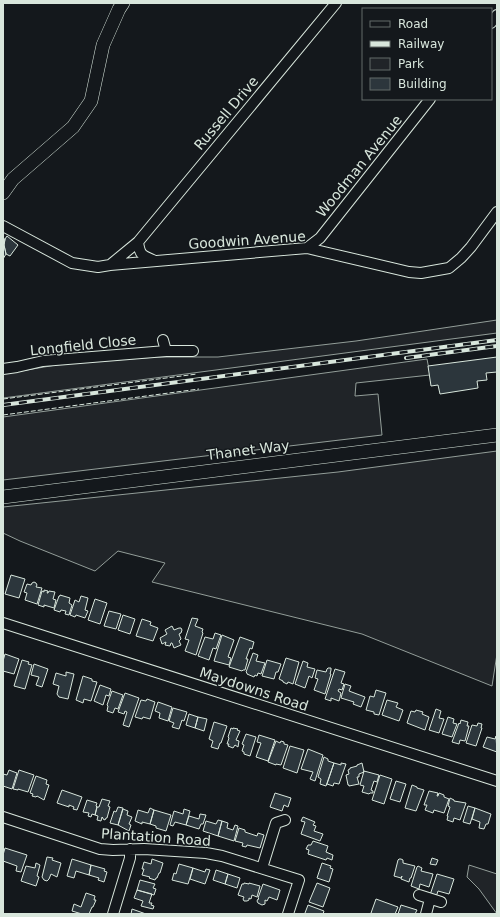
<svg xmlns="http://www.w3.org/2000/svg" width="500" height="917" viewBox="0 0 500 917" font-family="'DejaVu Sans',sans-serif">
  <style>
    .green { fill: #202428; stroke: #939e99 }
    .building { fill: #2c363c; stroke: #d8e6dc }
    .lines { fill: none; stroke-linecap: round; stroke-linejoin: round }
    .minor-casing { stroke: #d8e6dc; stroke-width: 12 }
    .major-casing { stroke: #d8e6dc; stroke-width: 14 }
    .minor { stroke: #14181c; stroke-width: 10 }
    .major { stroke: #14181c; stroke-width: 13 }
    .rail-casing { stroke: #d8e6dc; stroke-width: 4 }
    .rail { stroke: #14181c; stroke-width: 2.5; stroke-dasharray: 8; stroke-linecap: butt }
    .fence { stroke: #d8e6dc; stroke-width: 1; stroke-dasharray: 5 2; stroke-linecap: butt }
    .labels { text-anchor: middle; stroke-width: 3; stroke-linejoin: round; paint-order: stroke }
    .street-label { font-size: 14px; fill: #d8e6dc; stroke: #14181c }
  </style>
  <rect width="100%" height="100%" fill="#14181c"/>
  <path class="green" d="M497,320V333L3,398V374L62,364L157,357H218L356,341Z
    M427,359L430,375L356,383L355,396L378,394L382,435L3,480V417Z
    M497,451V654L492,686L362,634L152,582L165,563L118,551L95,571L20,541L3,533V507L338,472Z
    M469,865L497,874V914L479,889L467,877Z"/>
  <path class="building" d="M7,236L18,245L10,256L6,254L4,245L5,239Z
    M3,239H5L4,245L6,254L3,259Z
    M497,357V372L486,373L487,380L477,381L478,388L440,394L438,385L431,386L428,366Z
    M11,575L25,579L19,598L5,594Z
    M34,582L36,583L37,585L36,587L42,588L37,604L25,600L27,593L24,592L27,584L31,585L32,583Z
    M44,590L48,591L47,593H48L49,591L55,592L53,599L56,600L54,608L44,605V607L38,605L42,591L44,592Z
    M60,595L70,598L69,603L72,605L69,615L65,614L66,611L61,610L60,612L54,610L59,596H60Z
    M81,596L88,598L85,610L88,611L85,618L76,615L75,617L70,615L75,600L79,602Z
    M95,599L107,603L100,624L88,620Z
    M109,611L121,614L116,629L104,626Z
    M123,615L135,619L130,634L118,630Z
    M192,618L198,619L195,626L203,629L202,632L203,633L196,655L185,651L189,640L185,639Z
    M142,619L151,622L150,625L158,628L153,641L136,636Z
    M172,626L174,630L179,628H181L182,630L181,633L179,634L181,639L179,641L181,645L174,648L172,643H171L170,646L165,645L166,642L162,644L160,638L167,634L165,630Z
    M215,633L221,635L216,649L213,648L209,660L198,656L205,637L213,639Z
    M222,635L234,640L228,657L231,658L229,665L214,661Z
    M240,637L254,642L252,649L250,648L246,659H248L245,670H243L242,671L229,667Z
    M253,653L258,655L256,661L265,663L261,674L258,673L257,676L255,675L254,677L247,674V673L246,672Z
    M5,654L19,659L14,674L3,671V661Z
    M286,658L299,662L293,684L288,682L287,684L283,682V681L279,679Z
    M22,660L29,662L28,664L32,665L25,689L14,686Z
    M267,660L281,664L278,672H276L274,679L262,676Z
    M303,661L308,663L307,667L315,669L312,678L309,676L305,688L295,684Z
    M34,664L48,669L42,687L36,685L39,677L31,675Z
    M328,668H331V670L330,674H331L325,694L314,690L318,679L315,678L317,670L326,672L327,669Z
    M335,669L345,672L341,683L344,684L342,690L339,689L338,691L341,693L339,701L331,698V701L325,699Z
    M66,672L74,674L68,699L59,697L57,694L59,686L53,684L56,673L66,676Z
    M83,676L92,679V681L97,682L91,701L84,699L83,703L76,700Z
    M345,684L351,686L349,691L365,697L361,707L353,704L354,702L341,698Z
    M100,685L111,689L109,696L106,695L103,705L94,701Z
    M376,690L386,693L379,715L374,714V712L366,710L370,696L374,697Z
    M112,691L123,695L118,709L115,708L113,713L107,711L108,706L107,705Z
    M125,693L139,698L129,727L123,725L127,712L125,711L124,714L118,712Z
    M147,699L155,702L150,719L143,717L142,719L135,717L141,700L146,701Z
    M387,700L398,703L396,707L403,710L399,721L382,715Z
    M158,702L172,707L168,721L159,718L160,713L155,711Z
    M173,708L187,712L184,721L182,720L179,729L172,727L174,723L169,721Z
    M436,709L441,711L439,718L444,719L439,733L429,730Z
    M416,710L423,712L422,714L429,717L425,730L407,723L411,711L415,712Z
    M189,714L198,717L195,728L186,725Z
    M198,717L207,719L204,731L195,728Z
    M448,717L454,719L453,723L457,724L452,737L442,734Z
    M461,720L468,722L467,726H469L465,741L460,740L459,744L452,742L459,723L460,724Z
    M214,722L227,726L221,743H220L218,749L211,747L213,741L209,739Z
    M478,723L482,724L481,728H482L476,746L466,743L472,725L477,726Z
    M231,728L233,729V728L238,729L237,730L240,731L236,740L239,741L238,747L235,745L233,748L228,746L229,744H227L229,738L228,737Z
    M246,734L256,737L250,756L244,754V752L242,751L244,745L242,744Z
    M259,735L275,740L268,761L256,757L261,743L257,742Z
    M496,736L497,752L483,747L487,737L495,739Z
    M276,741L280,743L281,741L284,742V744L288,745L281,765L276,764V765L268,762Z
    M290,746L304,750L297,773L283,768Z
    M308,749L323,755L315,781L310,779L313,772L301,769Z
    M324,757L328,759V761L334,763L326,786L320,784L321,779L318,777Z
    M334,763L341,765V763L346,764L339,784L334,783L333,786L327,784Z
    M362,763L364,772L359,774V777H357L359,784L349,786V785H348L346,775L349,774L348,770L350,769V768L357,766V765Z
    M9,770L17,773L12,789L3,786V774L7,775Z
    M19,770L34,775L28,792L18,789V790L13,789Z
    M364,771L379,775L377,782L374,781L371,790L373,791V793H370L369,794L362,792L364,786L360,785Z
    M380,775L392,779L384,804L372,800Z
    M36,776L47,780L46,784L49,785L44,800L37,796L36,797L32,796L33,794L30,793Z
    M396,781L406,784L400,802L390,799Z
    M412,785L417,787V788L424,790L416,811L405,808Z
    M62,790L82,797L77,810L73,809L74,807L69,805V807L57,803Z
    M429,791L438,793L437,796H438L439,793L444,795V797L449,799L444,813L434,810L433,813L425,810L427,805H424Z
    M275,793L291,798L288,807L284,805L282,811L270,807Z
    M450,798L454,800V801L466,803L460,820L454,818L453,822L447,820L448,816H447L450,807L448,806Z
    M102,799L110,801L108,806L110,807L107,818H106L105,820L103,819V818L102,817L101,821L97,820L98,816L95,815L97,807H99Z
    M87,800L97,803L96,806L97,807L95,815L92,814L91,817L88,816L89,813L83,812Z
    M468,806L475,808L470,824L463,822Z
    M118,807L123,808L118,825L110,823L114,811L116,812Z
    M150,808L154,810L150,824L142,822V824L135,821L138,810L148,813Z
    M475,808L491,814L488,824H486L484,829L479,828L480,822L472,819Z
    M123,809L128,811L127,815L132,817L129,824L131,825L129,831L118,825Z
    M184,809L190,811L186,825L175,822L173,826L170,825L174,811L183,814Z
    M154,810L171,815L166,831L156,828V826L150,824Z
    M200,814L206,815L203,824H201L199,829L186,825L189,816L199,819Z
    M303,817L315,822L313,825L316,826L314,831L323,834L320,841L301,834L305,822L301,821Z
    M218,820L222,821L218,836L203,831L206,821L216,824Z
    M222,821L228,823L227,828L233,830L235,825L238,826L234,841L218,836Z
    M239,828L245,830V832L257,836L258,833L264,835L260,848L247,845L246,847L242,846L243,843L235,841Z
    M313,841L328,846L326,852L333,855L332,860L327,858L326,860L308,854L309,850L306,849L308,845H311Z
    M5,848L27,855L21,872L16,871L17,866L3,861V855Z
    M47,857L53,858L52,860L61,863L57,877L51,874L49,879L47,881L44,880L42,877Z
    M432,858L438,860L436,865L430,864Z
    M72,859L91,865L89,875L76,871L74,878L67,876Z
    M152,859L163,863L160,873H159L157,878H156L155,880L149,878L150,877L142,875L144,869H142L144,862L151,864Z
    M399,859H401L403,860V863L415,866L411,878H410L409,882L401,879L402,876L401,878L394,876L398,860Z
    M36,863L40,865L37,876L39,877L36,886L21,881L26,866L35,868Z
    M322,863L331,866L330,868L333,869L329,882L317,878Z
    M179,864L193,868L188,884L172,880L174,873L176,874Z
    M91,865L105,869L104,871L107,872L104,882L98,880L99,878L89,875Z
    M418,866L422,868L421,871L433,874L429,887L420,884L419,889L411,886L417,867Z
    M193,868L205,872L206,869L210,870L205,884L190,879Z
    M216,870L228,874L225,884L213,880Z
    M228,874L240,878L237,888L225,884Z
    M437,874L454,879L449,894L438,891L436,897L430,895Z
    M140,880L155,884L153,888L156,889L154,895L137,890Z
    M244,883L249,884V883L260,886L257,897L252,895L251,899L249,898V900L247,901H244L243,899L244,897L238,895L242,884H244Z
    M317,883L330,888L323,907L309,902Z
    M263,884L280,890L277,900L269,897L267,901L265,900V904L262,905L258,903L257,901L258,899H259L258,898Z
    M137,890L152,894L149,903H152L151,905L154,906L153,909L141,906L143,901L134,898Z
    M86,893L95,896L94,900H96L93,907H92L89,914H82L72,911L74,904L81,907Z
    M376,899L398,907L395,914H373L371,913Z
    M308,905L324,911L323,914H306L305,913Z
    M401,905L417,910L415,914H398Z
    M132,909L146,914H131Z"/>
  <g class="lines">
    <defs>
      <path id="minor" d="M491,23L497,15
        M3,226L72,263L98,267L110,265L307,248L409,272L421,273L449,268L461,258L471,247L497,212
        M138,242C140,256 142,255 155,261
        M307,248L320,238L430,99
        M110,265L138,242L336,3
        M163,340L166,351
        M3,369L17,367L43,361L166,351H193
        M3,623L497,781
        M3,817L100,849L113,850L144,849L206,853L222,856L299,880L288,914
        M262,868L276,823L285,820
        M419,895L441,902
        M113,914L130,858V849
        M426,914L430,899"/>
      <path id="major" d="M3,193L13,179L73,127L91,101L103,45L119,9L123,3
        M3,497L497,435"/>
    </defs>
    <use href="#minor" class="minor-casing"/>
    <use href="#major" class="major-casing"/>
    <use href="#minor" class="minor"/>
    <use href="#major" class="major"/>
    <defs>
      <path id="rail" d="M406,358L497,346
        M3,405L497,340"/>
    </defs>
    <use href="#rail" class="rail-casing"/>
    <use href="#rail" class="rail"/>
    <path class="fence" d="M3,399L197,374
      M3,415L199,389"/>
  </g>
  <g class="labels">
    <g class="street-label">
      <text transform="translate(226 113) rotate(-50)" y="5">Russell Drive</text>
      <text transform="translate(359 166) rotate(-51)" y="5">Woodman Avenue</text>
      <text transform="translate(247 240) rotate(-4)" y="5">Goodwin Avenue</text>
      <text transform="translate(83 345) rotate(-6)" y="5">Longfield Close</text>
      <text transform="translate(248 450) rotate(-7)" y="5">Thanet Way</text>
      <text transform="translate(254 689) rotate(18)" y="5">Maydowns Road</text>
      <text transform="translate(156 837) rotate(4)" y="5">Plantation Road</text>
    </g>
  </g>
  <rect width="500" height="917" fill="none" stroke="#d8e6dc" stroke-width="8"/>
  <rect x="362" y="8" width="130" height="92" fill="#14181c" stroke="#626a69"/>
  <rect x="370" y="21" width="20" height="6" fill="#14181c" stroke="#626a69"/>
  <text x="398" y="28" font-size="12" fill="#d8e6dc">Road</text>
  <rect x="370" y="41" width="20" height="6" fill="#d8e6dc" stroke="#626a69"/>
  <text x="398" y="48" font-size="12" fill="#d8e6dc">Railway</text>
  <rect x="370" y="58" width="20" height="12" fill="#202428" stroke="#626a69"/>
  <text x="398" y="68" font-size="12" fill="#d8e6dc">Park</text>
  <rect x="370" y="78" width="20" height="12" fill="#2c363c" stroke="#626a69"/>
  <text x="398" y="88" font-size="12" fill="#d8e6dc">Building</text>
</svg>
